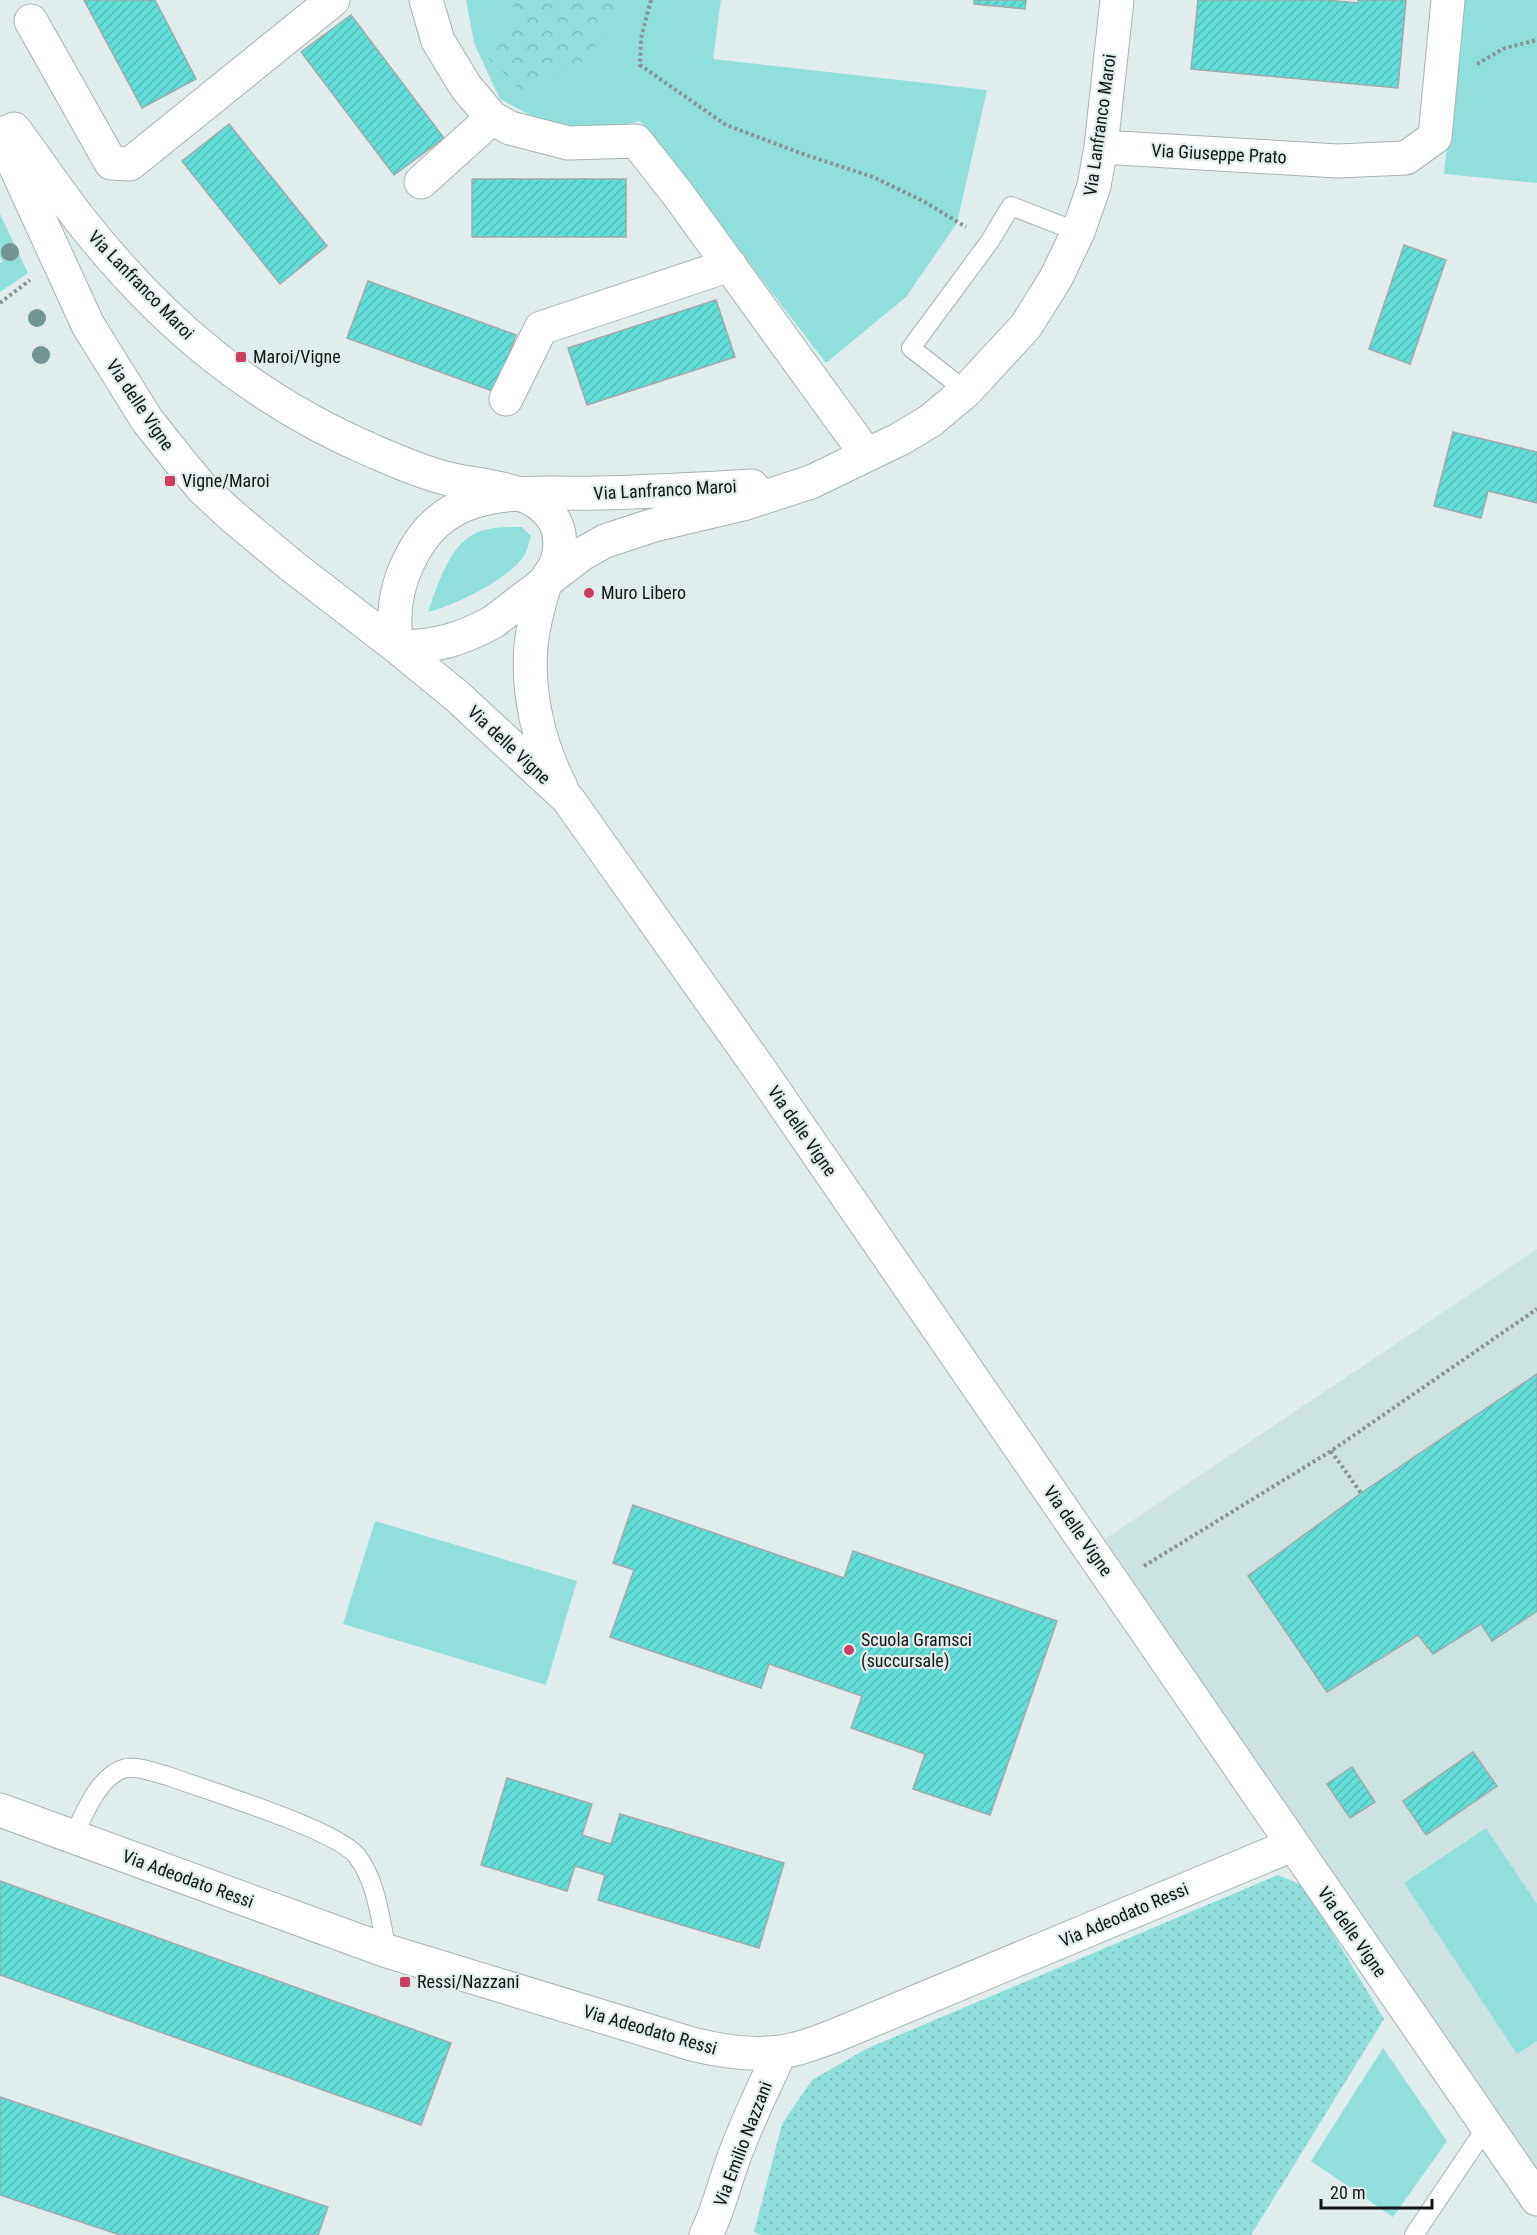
<svg xmlns="http://www.w3.org/2000/svg" width="1537" height="2235" viewBox="0 0 1537 2235" font-family="'Roboto Condensed',sans-serif">
  <style>
    .built { fill: #cde3e1 }
    .green { fill: #90dfda }
    .forest { fill: url(#forest-crowns) }
    .garden { fill: url(#garden-dots) }
    .building { fill: url(#building-hatch); stroke: #9faaa9; stroke-width: 1.5 }
    .lines { fill: none; stroke-linecap: round; stroke-linejoin: round }
    .lane-casing { stroke: #a6b2b1; stroke-width: 20 }
    .street-casing { stroke: #a6b2b1; stroke-width: 35 }
    .path { stroke: #8a9392; stroke-width: 4; stroke-dasharray: 3 3; stroke-linecap: butt }
    .lane { stroke: #fff; stroke-width: 18 }
    .street { stroke: #fff; stroke-width: 33 }
    .tree { fill: #719593 }
    .poi-dot { fill: #cc3d5f; stroke: #e1edec; stroke-width: 2 }
    .labels { text-anchor: middle; stroke-width: 4.5; stroke-linejoin: round; paint-order: stroke }
    .street-label { font-size: 18px; fill: #111615; stroke: #e1edec }
    .poi-label { font-size: 18px; fill: #111615; stroke: #e1edec; text-anchor: start }
  </style>
  <defs>
    <pattern id="forest-crowns" width="20" height="18" patternUnits="userSpaceOnUse" patternTransform="scale(1.5)"><rect width="20" height="18" fill="#90dfda"/><path d="M2 6a3 3 0 1 1 6 0M12 15a3 3 0 1 1 6 0" fill="none" stroke="#7bbfba"/></pattern>
    <pattern id="garden-dots" width="8" height="8" patternUnits="userSpaceOnUse" patternTransform="scale(1.5)"><rect width="8" height="8" fill="#90dfda"/><path d="M2 2h.1M6 6h.1" fill="none" stroke="#7bbfba" stroke-width="1.8" stroke-linecap="round"/></pattern>
    <pattern id="building-hatch" width="6" height="6" patternUnits="userSpaceOnUse" patternTransform="scale(1.5)"><rect width="6" height="6" fill="#62ddd7"/><path d="M-1 1l2-2M0 6l6-6M5 7l2-2" fill="none" stroke="#54bdb8"/></pattern>
  </defs>
  <rect width="100%" height="100%" fill="#e1edec"/>
  <path class="built" d="M1537,1249V2185L1105,1539Z"/>
  <path class="green" d="M466,0H721L713,59L987,90L957,223L906,297L826,363L640,121L587,134L541,121L500,99L474,43Z
    M1462,0H1537V183L1444,174Z
    M0,214L28,273L0,292V263L3,262L0,256Z
    M522,527L531,536C529,541 528,549 525,554C510,579 456,605 428,612C439,582 451,535 489,529C499,527 511,527 522,527Z
    M375,1521L577,1581L546,1685L343,1624Z
    M1486,1828L1537,1904V2041L1517,2054L1404,1883Z
    M1383,2048L1447,2141L1393,2217L1311,2161Z"/>
  <path class="forest" d="M510,0H615L613,15L589,59L521,90L485,55L517,13Z"/>
  <path class="garden" d="M1278,1875L1304,1886L1384,2019L1251,2235H762L754,2232L782,2124L812,2080L866,2049Z"/>
  <path class="building" d="M84,0H155L196,79L142,108Z
    M974,0H1026L1025,9L974,4Z
    M1198,0H1327L1358,3V0H1406L1398,88L1191,69Z
    M351,15L444,138L394,175L301,52Z
    M229,124L327,246L280,284L182,161Z
    M472,179H626V237H472Z
    M1404,245L1446,260L1410,364L1369,349Z
    M368,281L516,335L495,392L347,338Z
    M716,300L735,357L587,405L568,348Z
    M1453,432L1537,452V503L1488,491L1481,518L1434,506Z
    M1537,1374V1611L1492,1641L1481,1624L1433,1654L1418,1635L1327,1692L1248,1576L1361,1493Z
    M633,1505L844,1578L853,1551L1057,1621L990,1815L913,1789L925,1754L851,1728L862,1696L769,1664L761,1688L610,1637L634,1570L613,1563Z
    M1473,1752L1497,1786L1426,1835L1403,1801Z
    M1352,1767L1375,1802L1350,1818L1327,1784Z
    M507,1778L592,1804L582,1835L611,1844L620,1814L784,1863L759,1948L598,1900L605,1875L575,1866L567,1891L481,1865Z
    M0,1881L451,2043L421,2125L0,1975Z
    M0,2097L328,2207L318,2235H120L0,2195Z"/>
  <g class="lines">
    <defs>
      <path id="lane" d="M966,391L911,348L990,241L1011,206L1078,232
        M73,1838C83,1816 99,1774 126,1768C138,1766 156,1773 168,1776C205,1790 336,1829 357,1856C377,1882 380,1919 387,1951
        M1414,2235L1487,2126"/>
      <path id="street" d="M426,0L438,41L466,87L492,118L510,128L568,143L636,141L677,193L866,454
        M31,21L111,163L130,164L333,0
        M14,129C38,161 60,195 86,227C165,326 256,401 373,451C396,461 421,472 445,478C478,487 532,486 552,517C562,531 562,553 554,568C551,573 546,578 545,584C539,603 533,626 531,646C527,693 539,745 561,787
        M0,133L88,325L147,420L182,464L203,489L231,515L292,566L397,647L458,697L568,799L763,1074L1537,2199
        M1101,147L1338,161L1406,158L1435,137L1448,0
        M421,182L492,118
        M506,399L541,328L730,265
        M397,647C435,647 460,640 493,622L582,554L605,541L654,525L743,504L811,482L900,439L930,421L966,391L1026,326L1056,278L1078,232L1094,186L1101,147L1117,0
        M397,647C392,618 395,590 408,563C445,480 523,495 598,493C649,492 701,489 752,486
        M0,1810L387,1951L692,2044C720,2051 751,2056 780,2052C799,2050 817,2042 834,2036L1292,1845
        M706,2235C718,2211 724,2185 733,2160C746,2123 764,2088 780,2052"/>
    </defs>
    <use href="#lane" class="lane-casing"/>
    <use href="#street" class="street-casing"/>
    <path class="path" d="M651,0L641,38L640,65L726,125L806,155L873,177L923,201L966,227
      M1477,64L1505,48L1537,40
      M0,303L30,280
      M1331,1451L1361,1493
      M1144,1566L1331,1451L1537,1309"/>
    <use href="#lane" class="lane"/>
    <use href="#street" class="street"/>
  </g>
  <g class="tree">
    <circle cx="10" cy="252" r="9"/>
    <circle cx="37" cy="318" r="9"/>
    <circle cx="41" cy="355" r="9"/>
  </g>
  <g class="poi-dot">
    <rect x="235" y="351" width="12" height="12" rx="3"/>
    <rect x="164" y="475" width="12" height="12" rx="3"/>
    <circle cx="589" cy="593" r="6"/>
    <circle cx="849" cy="1650" r="6"/>
    <rect x="399" y="1976" width="12" height="12" rx="3"/>
  </g>
  <g class="labels">
    <g class="street-label">
      <text transform="translate(1100 125) rotate(-82)" y="6">Via Lanfranco Maroi</text>
      <text transform="translate(1219 154) rotate(3)" y="6">Via Giuseppe Prato</text>
      <text transform="translate(141 285) rotate(46)" y="6">Via Lanfranco Maroi</text>
      <text transform="translate(140 405) rotate(56)" y="6">Via delle Vigne</text>
      <text transform="translate(665 490) rotate(-3)" y="6">Via Lanfranco Maroi</text>
      <text transform="translate(509 745) rotate(43)" y="6">Via delle Vigne</text>
      <text transform="translate(802 1131) rotate(55)" y="6">Via delle Vigne</text>
      <text transform="translate(1078 1531) rotate(55)" y="6">Via delle Vigne</text>
      <text transform="translate(188 1879) rotate(20)" y="6">Via Adeodato Ressi</text>
      <text transform="translate(1124 1915) rotate(-23)" y="6">Via Adeodato Ressi</text>
      <text transform="translate(1352 1932) rotate(55)" y="6">Via delle Vigne</text>
      <text transform="translate(650 2030) rotate(16)" y="6">Via Adeodato Ressi</text>
      <text transform="translate(743 2144) rotate(-69)" y="6">Via Emilio Nazzani</text>
    </g>
    <g class="poi-label">
      <text x="253" y="363">Maroi/Vigne</text>
      <text x="182" y="487">Vigne/Maroi</text>
      <text x="601" y="599">Muro Libero</text>
      <text x="861" y="1646">Scuola Gramsci<tspan x="861" dy="21">(succursale)</tspan></text>
      <text x="417" y="1988">Ressi/Nazzani</text>
    </g>
  </g>
  <path d="M1321 2199v9h111v-9" fill="none" stroke="#111615" stroke-width="3"/>
  <text x="1330" y="2199" font-size="18" fill="#111615" stroke="#e1edec" stroke-width="4.5" paint-order="stroke">20 m</text>
</svg>
